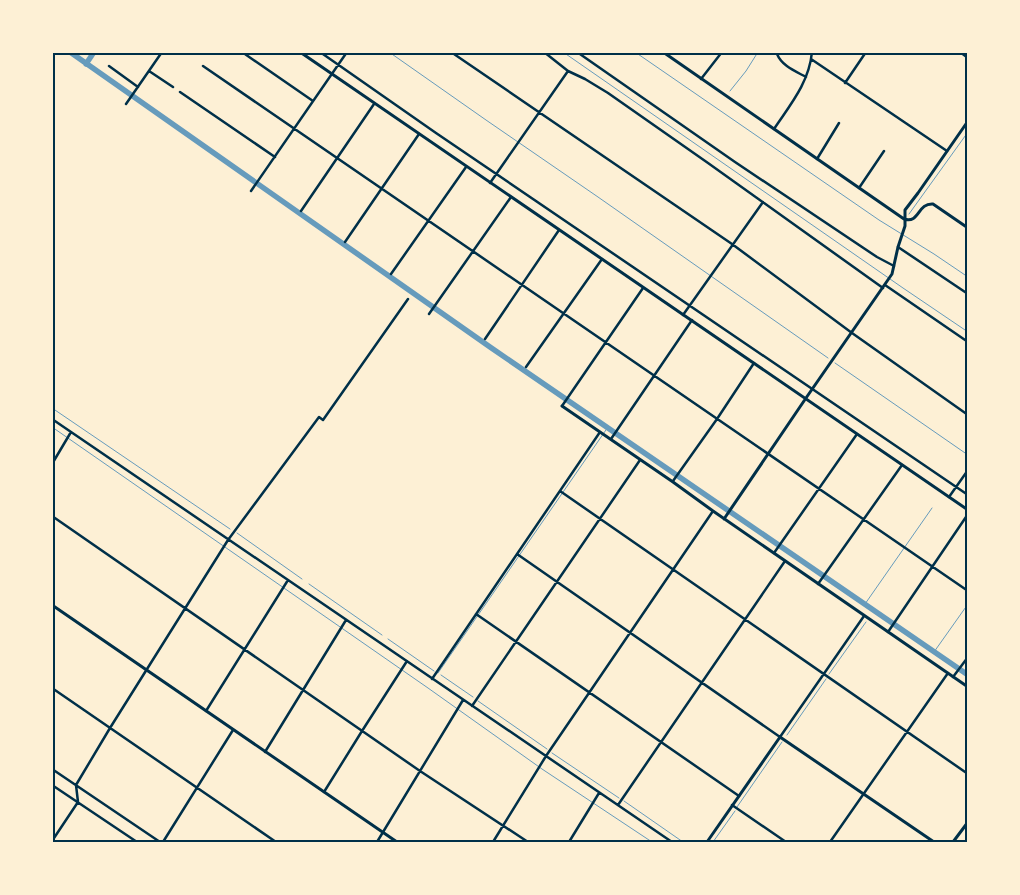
<svg xmlns="http://www.w3.org/2000/svg" width="1020" height="895" viewBox="0 0 1020 895" font-family="Ubuntu,sans-serif">
  <style>
    .lines { fill: none; stroke-linecap: round; stroke-linejoin: round }
    .stream { stroke: #669bbc; stroke-width: 1 }
    .canal { stroke: #669bbc; stroke-width: 5.5 }
    .minor { stroke: #003049; stroke-width: 2.5 }
    .tertiary { stroke: #003049; stroke-width: 3 }
    .secondary { stroke: #003049; stroke-width: 3 }
    .neatline { fill: none; stroke: #003049; stroke-width: 2 }
  </style>
  <rect width="100%" height="100%" fill="#fdf0d5"/>
  <g class="lines">
    <path class="stream" d="M389,52L486,120L598,197L828,358
      M563,52L903,288L968,332
      M635,52L879,220L934,254L968,277
      M730,91L746,71L758,52
      M909,214L968,132
      M835,363L968,455
      M52,408L230,529
      M52,427L428,688L542,769L652,842
      M237,533L302,579
      M309,584L382,635
      M865,604L932,508
      M388,639L434,671
      M934,652L968,604
      M438,673L608,427
      M829,674L866,622
      M441,675L473,697
      M478,701L547,749
      M787,735L826,679
      M552,753L619,798
      M624,801L683,842
      M737,807L782,742
      M713,842L735,811"/>
    <path class="canal" d="M70,52L490,347L968,675
      M86,64L94,52"/>
    <path class="minor" d="M242,52L313,101
      M320,52L436,133L968,495
      M451,52L732,244L852,333L968,415
      M544,52L568,71
      M577,52L735,162L877,257L894,266
      M960,52L968,58
      M777,54C782,66 795,71 806,77
      M811,59L947,151
      M109,66L138,87
      M203,66L968,591
      M149,71L173,87
      M701,79L722,52
      M845,83L866,52
      M180,92L275,157
      M126,104L162,52
      M774,129C790,105 809,83 812,52
      M817,159L839,123
      M490,183L568,71L585,79L608,93L708,163L883,288
      M859,188L884,151
      M251,191L347,52
      M301,211L374,104
      M345,242L419,134
      M898,247L968,294
      M391,274L466,167
      M885,285L968,342
      M429,314L511,197
      M683,315L763,202
      M485,339L559,230
      M526,367L602,259
      M562,406L643,288
      M52,419L672,842
      M611,439L692,320
      M52,464L71,432
      M673,481L717,419L754,363
      M560,491L968,774
      M949,497L968,470
      M52,516L420,771L528,842
      M774,553L857,434
      M517,554L780,737L864,616
      M818,584L902,465
      M476,614L739,796
      M888,632L968,514
      M953,677L968,657
      M432,679L600,432
      M52,688L276,842
      M472,706L640,460
      M206,711L288,580
      M265,752L346,620
      M52,769L160,842
      M52,785L137,842
      M324,792L362,731L407,661
      M618,805L785,561
      M732,805L786,842
      M52,841L78,802L76,785L110,728L228,540L319,417L323,420L408,299
      M163,842L233,730
      M377,842L463,700
      M493,842L546,756L713,511
      M569,842L599,793
      M830,842L948,673"/>
    <path class="tertiary" d="M300,52L968,510
      M663,52L904,219C920,224 917,203 933,204L968,228
      M562,406L673,482L713,511L968,687
      M724,519L806,398L892,274L898,247L905,226V210L918,193L968,121
      M52,605L397,842"/>
    <path class="secondary" d="M707,842L780,737L934,842
      M953,842L968,822"/>
  </g>
  <rect width="1020" height="895" fill="none" stroke="#fdf0d5" stroke-width="108"/>
  <rect x="54" y="54" width="912" height="787" class="neatline"/>
</svg>
